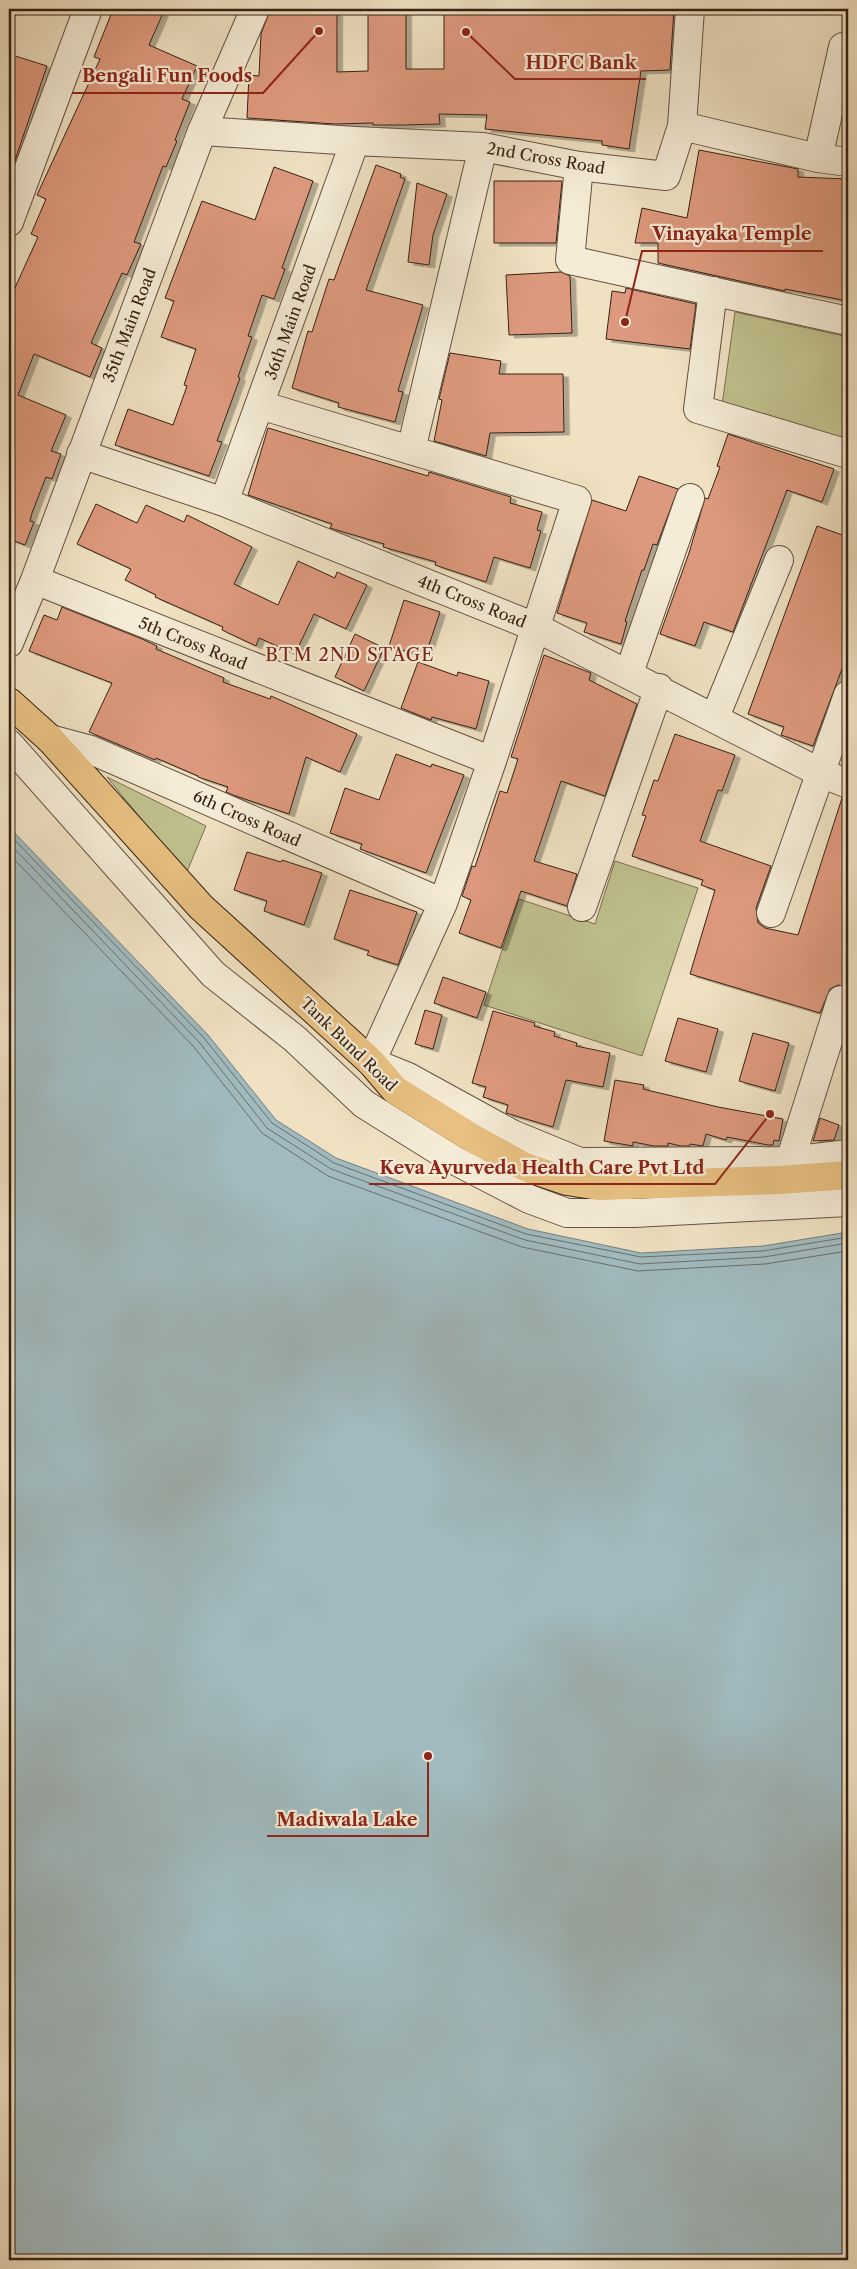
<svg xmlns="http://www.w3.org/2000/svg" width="857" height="2269" viewBox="0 0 857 2269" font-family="'Libre Caslon Text',serif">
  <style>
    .green { fill: #c0c18e; stroke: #7b7151 }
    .water { fill: #a0babf; stroke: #767d7b }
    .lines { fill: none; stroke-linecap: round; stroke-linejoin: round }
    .shore { stroke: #6b6e6a; stroke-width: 1 }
    .building { fill: #dd997d; stroke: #362114; filter: url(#shadow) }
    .minor-casing { stroke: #645140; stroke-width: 30 }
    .major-casing { stroke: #362114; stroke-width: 30 }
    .minor { stroke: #f5ecd7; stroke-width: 28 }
    .major { stroke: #e8c081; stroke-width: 28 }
    .labels { text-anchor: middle; stroke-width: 4.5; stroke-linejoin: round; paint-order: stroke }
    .street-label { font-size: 16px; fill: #362114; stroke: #f5ecd7 }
    .neighbourhood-label { font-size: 18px; letter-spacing: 1px; fill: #7a1f14; stroke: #f5ecd7 }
    .leader { fill: none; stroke: #8f2418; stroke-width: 2 }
    .callout-dot { fill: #8f2418; stroke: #f5ecd7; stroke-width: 2 }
    .callout-label { font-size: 18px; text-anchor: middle; font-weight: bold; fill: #8f2418; stroke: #f5ecd7; stroke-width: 4.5; stroke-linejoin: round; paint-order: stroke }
  </style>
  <defs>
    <filter id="shadow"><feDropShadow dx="5.5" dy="3" stdDeviation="0" flood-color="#0004"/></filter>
  </defs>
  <rect width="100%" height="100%" fill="#efe1c2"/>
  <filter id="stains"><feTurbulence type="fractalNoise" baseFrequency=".004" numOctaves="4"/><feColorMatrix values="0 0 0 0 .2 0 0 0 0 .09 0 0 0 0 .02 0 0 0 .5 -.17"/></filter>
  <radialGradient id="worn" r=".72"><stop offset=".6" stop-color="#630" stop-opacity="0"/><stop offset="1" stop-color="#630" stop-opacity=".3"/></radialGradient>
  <path class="green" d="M735,312L848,337V440L722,405Z
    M107,777L206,826L186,874Z
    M615,861L698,888L642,1056L484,1005L519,899L595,924Z"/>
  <path class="water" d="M9,827L208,1035L276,1120L336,1158L528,1229L641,1253L763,1246L848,1232V2260H9Z"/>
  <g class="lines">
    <path class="shore" d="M9,834L204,1038L272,1123L334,1163L526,1234L641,1257L763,1251L848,1237
      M9,843L199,1042L267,1128L331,1169L525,1240L640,1264L764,1257L848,1243
      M9,854L194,1047L262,1133L328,1176L522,1247L638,1271L765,1264L848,1251"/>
  </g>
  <path class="building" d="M368,9H406V69H444V10L674,9L670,70L641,71L629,149L602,145V141L485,129L487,115L439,114L440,124L404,125H373V123L335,124L247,118L249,75L259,76L261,34L270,10L337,13V72L368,71Z
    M112,12L163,13L149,45L197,66L182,99L190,102L175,140L177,141L166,167L163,166L134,242L141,244L127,275L122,273L91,343L102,348L90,377L34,354L18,395L66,415L51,451L61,454L52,479L46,477L32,513L30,521L34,522L25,545L9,539V301L38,237L31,234L46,199L37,195L100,59L94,57Z
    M9,54L47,66L9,178Z
    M699,150L798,169V177L848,179V301L785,289V291L658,263V243H635L642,208L687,218Z
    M376,165L401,174L400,177L405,179L366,290L423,305L398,391L403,392L395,422L338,407L339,403L292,388L308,331L312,332L329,279L334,280Z
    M274,167L313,181L282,268L285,269L274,299L262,295L248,336L252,337L238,377L240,378L217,441L222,442L209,476L115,445L128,409L173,425L187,386L184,385L196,349L161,337L174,301L165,298L202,201L255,220Z
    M494,181H562L556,243H494Z
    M417,183L447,194L433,235L429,265L408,262Z
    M561,272L570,276L572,333L509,335L506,275Z
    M626,288L696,304L690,349L606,339L612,291L625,293Z
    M450,353L501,361L499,374H563L564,432L490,433L486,456L434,441L442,400L439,399Z
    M268,428L428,476L429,472L511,497L510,503L542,512L537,530L541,531L530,568L494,557L486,582L435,565L436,562L383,547L384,544L330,528L332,524L248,495Z
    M728,434L834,469L822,502L787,490L733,632L704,622L695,646L660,634L689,553L705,498L708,499L720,467L717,466Z
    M639,476L678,489L657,545L653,544L644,570H642L625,621L627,622L621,644L584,632L587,623L557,613L592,500L626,511Z
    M96,504L137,523L146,505L184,522L187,515L252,547L234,584L278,605L298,561L335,578L337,572L367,585L346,629L314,614L295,654L259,638L256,646L222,630L223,627L155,597L156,595L125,580L131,569L77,544Z
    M817,526L848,537V653L813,746L781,735L784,727L748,714Z
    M404,600L440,612L425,657L389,646Z
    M62,607L142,639L157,646L156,649L224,678L223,682L270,699L271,696L357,734L340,772L306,757L289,814L233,795L226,792L228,787L198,777V776L156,758L155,760L89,732L112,683L29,651L44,615L57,620Z
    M355,634L384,648L364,691L335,677Z
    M544,655L591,673L589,680L637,704L605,796L561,781L553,805L534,861L577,874L567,906L521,891L501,948L459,933L471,900L462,896L472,866L475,867L480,852L500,791L507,793L518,759L511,757Z
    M418,662L457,676L458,672L489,681L476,729L432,717L431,720L401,708Z
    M675,734L735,755L722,791L718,790L700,841L771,866L756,908L758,923L765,928L798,935L842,798L848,799V987L838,985L830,989L820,1013L690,974L715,890L701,885L703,880L632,856L646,816L642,815L654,780L658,781Z
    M396,754L431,767L432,764L464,775L426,873L360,849L362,844L330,833L345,788L379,800Z
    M247,852L281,862L282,860L322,873L304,925L264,911L267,901L234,890Z
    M350,890L417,912L398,965L367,955L369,951L334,939Z
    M443,977L486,992L477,1018L434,1003Z
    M425,1010L442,1015L433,1049L415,1044Z
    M493,1011L535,1023L534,1026L555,1032L554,1036L577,1043L576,1046L610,1053L603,1087L566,1080L553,1127L506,1113L508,1105L483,1097L486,1087L472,1083Z
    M678,1018L718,1029L706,1072L665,1061Z
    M753,1033L789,1043L775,1091L739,1081Z
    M615,1080L644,1085L643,1089L718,1107L783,1119L779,1141L774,1140L773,1145H768L727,1137L726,1140L706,1134L703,1146L690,1144L689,1146H681L668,1143V1146H654L633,1142V1146L604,1141Z
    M820,1118L839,1125L834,1140L813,1141Z"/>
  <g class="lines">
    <defs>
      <path id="minor" d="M682,126L690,9
        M202,131L355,141L483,147L579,166L666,176L682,126L818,158L848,162
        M818,158L843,47L848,48
        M579,166L570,260L848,321
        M9,222L88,9
        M713,291L698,409L848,454
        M260,405L577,500L492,761L443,903L371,1062L408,1077L512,1134L580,1162L790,1161L848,1154
        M411,450L483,147
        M81,454L224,502L535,627L819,772L848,784
        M224,502L355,141
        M35,580L492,761
        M9,643L35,580L202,131L255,9
        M629,673L690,498
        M715,717L779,560
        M50,739L91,750L443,903
        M9,744L213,974L295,1039L364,1104L454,1160L529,1199L567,1213H634L848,1202
        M582,907L659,688
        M771,913L848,695
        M790,1161L841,1000"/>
      <path id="major" d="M9,702L50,739L201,907L371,1062L395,1090L472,1138L525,1167L567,1181L599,1186L780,1180L848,1175"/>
    </defs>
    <use href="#minor" class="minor-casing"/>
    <use href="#major" class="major-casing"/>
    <use href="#minor" class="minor"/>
    <use href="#major" class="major"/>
  </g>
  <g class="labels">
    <g class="street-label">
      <text transform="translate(546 158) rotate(10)" y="6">2nd Cross Road</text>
      <text transform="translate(290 322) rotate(-70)" y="6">36th Main Road</text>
      <text transform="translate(129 325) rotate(-69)" y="6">35th Main Road</text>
      <text transform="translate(472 601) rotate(22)" y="6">4th Cross Road</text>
      <text transform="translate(193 643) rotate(22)" y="6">5th Cross Road</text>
      <text transform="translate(247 818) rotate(24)" y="6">6th Cross Road</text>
      <text transform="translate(349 1044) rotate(44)" y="6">Tank Bund Road</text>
    </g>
    <g class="neighbourhood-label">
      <text x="350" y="661">BTM 2ND STAGE</text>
    </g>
  </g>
  <path class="leader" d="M466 32L515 79H646M319 31L263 93H72M625 322L642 251H823M770 1114L715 1184H369M428 1756L428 1836H267"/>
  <g class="callout-dot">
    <circle cx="466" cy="32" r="5"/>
    <circle cx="319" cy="31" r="5"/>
    <circle cx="625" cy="322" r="5"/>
    <circle cx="770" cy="1114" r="5"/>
    <circle cx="428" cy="1756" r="5"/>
  </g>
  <g class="callout-label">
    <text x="581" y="69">HDFC Bank</text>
    <text x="167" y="82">Bengali Fun Foods</text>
    <text x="732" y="240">Vinayaka Temple</text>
    <text x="542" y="1174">Keva Ayurveda Health Care Pvt Ltd</text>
    <text x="347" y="1826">Madiwala Lake</text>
  </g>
  <rect width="857" height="2269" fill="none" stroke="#efe1c2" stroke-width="30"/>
  <rect x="10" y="10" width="837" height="2249" fill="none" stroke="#362114" stroke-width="2.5"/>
  <rect x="15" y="15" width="827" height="2239" fill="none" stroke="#362114"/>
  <rect width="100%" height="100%" filter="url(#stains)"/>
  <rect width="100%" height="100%" fill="url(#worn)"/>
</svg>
